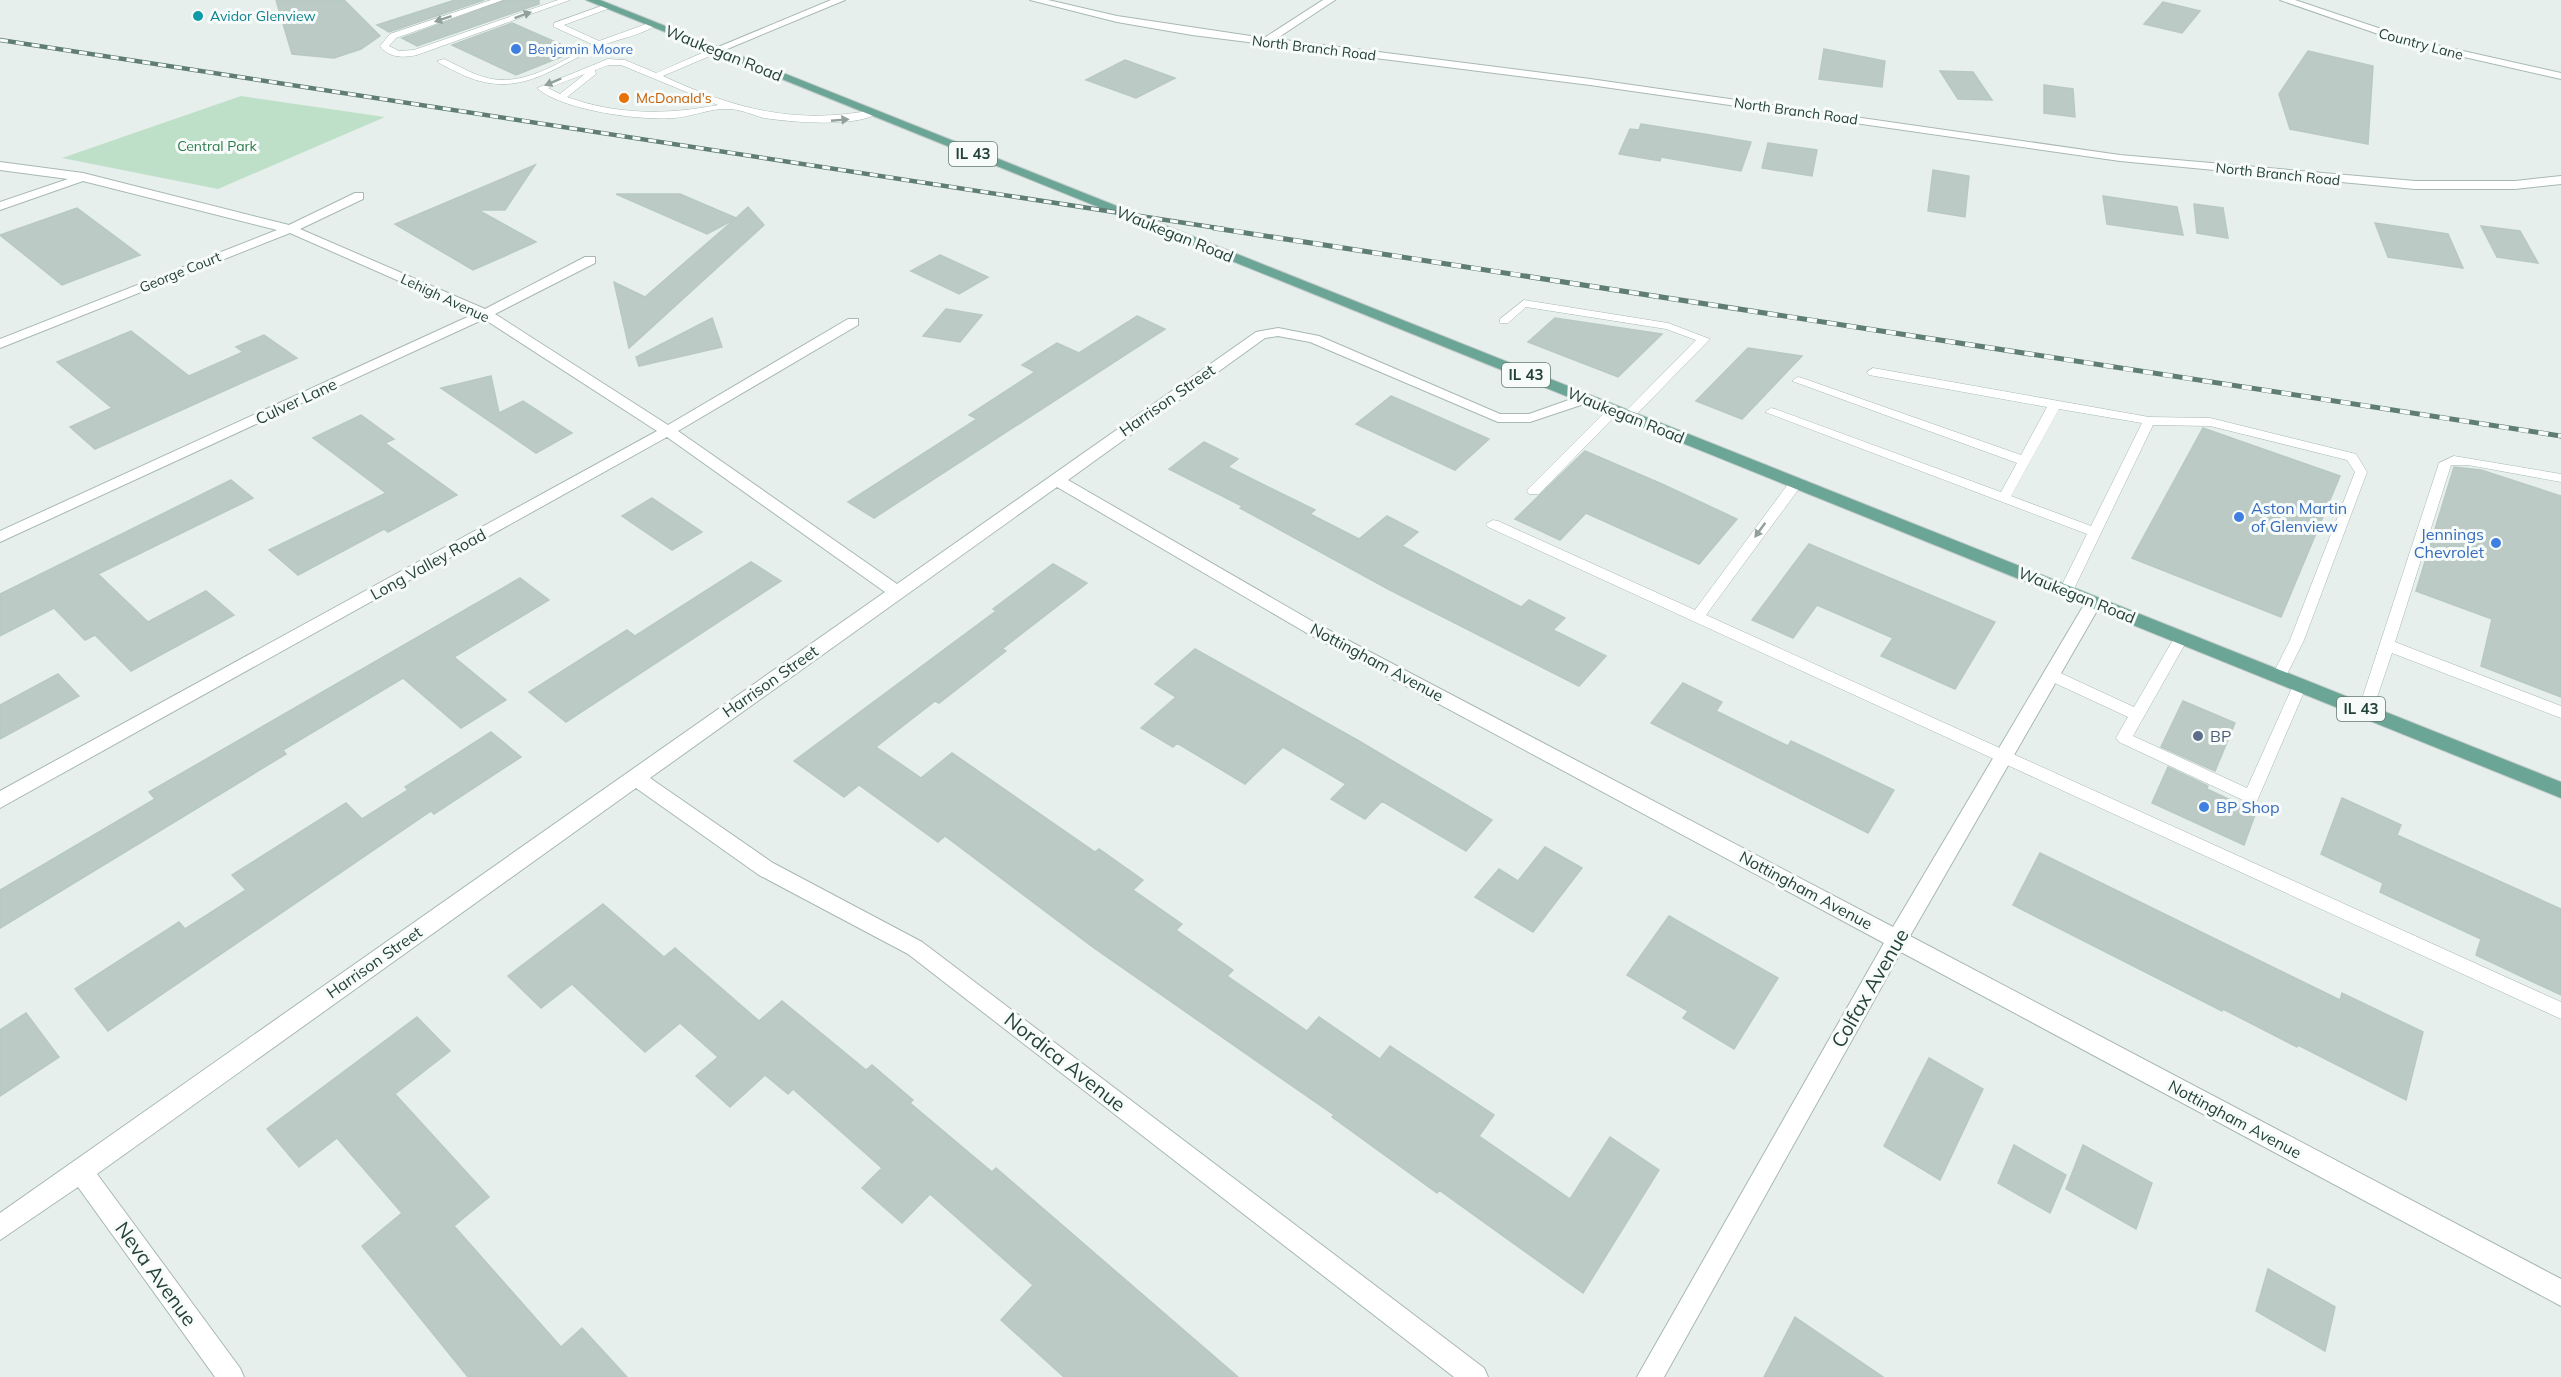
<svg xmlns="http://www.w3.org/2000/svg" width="2561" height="1377" viewBox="0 0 2561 1377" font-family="Mulish,sans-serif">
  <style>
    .green { fill: #bfe0c8 }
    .building { fill: #bbcac4; stroke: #b8c9c2; stroke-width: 1.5 }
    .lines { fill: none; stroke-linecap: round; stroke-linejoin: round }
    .service-casing { stroke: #a8b8b2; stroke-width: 1 }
    .minor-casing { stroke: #a8b8b2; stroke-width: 2 }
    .primary-casing { stroke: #c2cac8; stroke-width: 2 }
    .service { fill: #fff; fill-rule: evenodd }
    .minor { fill: #fff; fill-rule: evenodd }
    .primary { fill: #6aa596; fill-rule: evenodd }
    .rail-far1-casing { stroke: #5f7d75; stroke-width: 4.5 }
    .rail-casing { stroke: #5f7d75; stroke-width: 5 }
    .rail-far1 { stroke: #f7fbf9; stroke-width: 3; stroke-dasharray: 8; stroke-linecap: butt }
    .rail { stroke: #f7fbf9; stroke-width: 4; stroke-dasharray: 10; stroke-linecap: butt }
    .oneway { fill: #92a09c }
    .culture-dot { fill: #0f9aa8; stroke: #f7fbf9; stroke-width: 2 }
    .shop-dot { fill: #3f7fe0; stroke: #f7fbf9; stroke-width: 2 }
    .food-dot { fill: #e8710a; stroke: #f7fbf9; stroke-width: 2 }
    .service-dot { fill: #5c6f8a; stroke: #f7fbf9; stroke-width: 2 }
    .labels { text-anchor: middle; stroke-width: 6; stroke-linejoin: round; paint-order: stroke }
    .far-culture-label { font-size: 14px; fill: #0d838f; stroke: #f7fbf9; text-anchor: start }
    .far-street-label { font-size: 14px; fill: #24423a; stroke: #f7fbf9 }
    .far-shop-label { font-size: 14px; fill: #366cbe; stroke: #f7fbf9; text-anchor: start }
    .far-food-label { font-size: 14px; fill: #c56008; stroke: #f7fbf9; text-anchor: start }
    .far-park-label { font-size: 14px; fill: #2d7a4b; stroke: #f7fbf9 }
    .shield { fill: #f7fbf9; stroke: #637a73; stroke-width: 1.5 }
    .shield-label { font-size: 15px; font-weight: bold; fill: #24423a }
    .street-label { font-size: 16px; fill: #24423a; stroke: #f7fbf9 }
    .shop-label { font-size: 16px; fill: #366cbe; stroke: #f7fbf9; text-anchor: start }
    .service-label { font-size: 16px; fill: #4e5e75; stroke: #f7fbf9; text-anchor: start }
    .near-street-label { font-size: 20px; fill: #24423a; stroke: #f7fbf9 }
  </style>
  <rect width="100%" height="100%" fill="#e6efeb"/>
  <path class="green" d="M241,96L385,117L218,189L62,158Z"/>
  <path class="building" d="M276,0H344L380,36L361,49L334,58L292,54Z
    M455,0H484L389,32L377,25Z
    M505,0H539V4L417,46L402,38Z
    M2163,2L2200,11L2182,33L2144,24Z
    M512,23L576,51L516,75L452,45Z
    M1824,49L1885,61L1882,87L1819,79Z
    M2308,51L2373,66L2368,144L2290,129L2279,94Z
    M1125,60L1175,78L1136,98L1086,80Z
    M1940,71L1973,72L1992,100L1958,99Z
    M2044,85L2073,89L2075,117L2044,113Z
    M1641,124L1710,135L1751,142L1741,171L1661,157L1660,161L1619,154L1630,129L1639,130Z
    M1768,143L1817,150L1812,176L1762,168Z
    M535,165L505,210H478L536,242L473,270L395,224Z
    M1933,170L1969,176L1965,217L1928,211Z
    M616,194H680L736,218L748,207L764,225L629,348L614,282L645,297L735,219L707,234Z
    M2103,196L2177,207L2183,235L2107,224Z
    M2194,204L2223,208L2228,238L2197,233Z
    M77,208L140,255L62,285L0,235Z
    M2375,223L2448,234L2463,268L2388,257Z
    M2481,226L2520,231L2538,263L2497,257Z
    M940,255L988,277L959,294L911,271Z
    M946,309L982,315L960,342L923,336Z
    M1137,316L1165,329L874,518L848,502L977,419L969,415L1035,372L1022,365L1057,343L1079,353Z
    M712,318L722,347L639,366L636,357Z
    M1555,318L1662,334L1618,377L1528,342Z
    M131,331L189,376L243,352L236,347L264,335L297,358L95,449L70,427L112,408L57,362Z
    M1748,348L1802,356L1742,419L1696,401Z
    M491,376L499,413L523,401L572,433L536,453L441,388Z
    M1391,396L1489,439L1455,470L1356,424Z
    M361,415L394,439L385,443L457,495L388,532L384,529L298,575L269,550L386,493L313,438Z
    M2203,428L2340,476L2281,617L2132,558Z
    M1204,442L1238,459L1228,467L1315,510L1310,514L1359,539L1387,516L1418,532L1402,546L1521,607L1529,600L1565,618L1553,630L1606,656L1579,686L1388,589L1240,508L1242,506L1169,469Z
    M1585,451L1662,484L1737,519L1699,564L1586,513L1560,540L1515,519Z
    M2454,467L2481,470L2561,496V697L2481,666L2492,619L2416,591Z
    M231,480L253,498L98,574L148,622L206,591L234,615L131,671L95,635L85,640L54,608L0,636V594Z
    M652,498L702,532L672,550L622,516Z
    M1809,544L1995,622L1955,689L1881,656L1893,638L1817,605L1793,638L1752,620Z
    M751,562L781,581L566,722L529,692L627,630L635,636Z
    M1053,564L1087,583L1002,649L1006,651L939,703L935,701L876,747L921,778L952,753L1095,852L1099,849L1143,880L1133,890L1182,924L1176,930L1233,970L1227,976L1307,1031L1319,1017L1380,1059L1390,1046L1494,1115L1479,1136L1570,1199L1610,1137L1659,1170L1583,1293L1439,1190L1437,1193L1332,1117L1334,1115L1094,948L945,836L938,842L859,785L844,797L794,761L996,611L993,609Z
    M520,578L549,600L454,657L506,700L461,728L403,678L283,750L286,754L0,928V890L155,799L149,792Z
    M1195,649L1359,741L1492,820L1466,851L1382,801L1365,819L1331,799L1346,784L1283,747L1245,784L1177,743L1173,747L1141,728L1176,697L1155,684Z
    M58,674L79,696L0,739V705Z
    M1683,683L1722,702L1716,711L1788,746L1791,741L1894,790L1868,833L1651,723Z
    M2183,701L2235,723L2215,771L2161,747Z
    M491,732L521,757L434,814L431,811L108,1031L75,989L179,922L185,929L246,890L232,875L346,803L362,819L408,790L405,787Z
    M2168,767L2208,786L2207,789L2256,812L2244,845L2152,803Z
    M2342,798L2401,825L2397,835L2561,909V995L2476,955L2481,939L2380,892L2383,883L2321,854Z
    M1545,847L1582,868L1533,932L1475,897L1499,869L1518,881Z
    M2040,853L2340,1000L2342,993L2423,1032L2406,1100L2298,1045L2297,1047L2223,1009L2222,1011L2013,905Z
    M603,904L664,957L675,948L759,1021L782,1001L866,1070L872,1065L913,1100L910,1103L992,1172L996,1168L1238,1377H1064L1001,1320L1033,1285L930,1194L902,1223L862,1188L882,1168L793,1089L788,1094L765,1075L730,1107L696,1076L718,1057L680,1023L645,1052L572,984L541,1008L508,976Z
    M1669,916L1778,978L1734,1049L1683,1018L1688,1011L1627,975Z
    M26,1013L59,1057L0,1096V1030Z
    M417,1017L450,1051L395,1094L489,1197L454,1226L561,1347L582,1328L627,1377H468L362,1246L402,1213L337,1138L299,1167L267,1129Z
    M1929,1058L1983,1089L1940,1180L1884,1146Z
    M2014,1145L2066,1175L2050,1213L1998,1183Z
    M2083,1145L2152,1183L2136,1229L2066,1189Z
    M2268,1269L2335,1307L2325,1351L2256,1311Z
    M1795,1317L1883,1377H1764Z"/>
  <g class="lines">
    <defs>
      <path id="service" d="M491,0H503L396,38L389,46L399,51L414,50L558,0H570L417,55C403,58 389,58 380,46L390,34Z
        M607,4L611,6L610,8L564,25L599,41L649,23L656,25C642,35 621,38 604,45C555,65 522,100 465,76C456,71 444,67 437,61L444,59C459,66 475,76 492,79C526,85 564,61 592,44L554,27V23Z
        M716,47L719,48V52L663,76C734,109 795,125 873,110L878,113C856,128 790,122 764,118C753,115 740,109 728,109C711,108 691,117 674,118C640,121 561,110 537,88L608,59L625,60L656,73ZM609,65H621L718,105C667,115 617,115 567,97L596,74L595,70ZM585,74L560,94L548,88Z
        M1524,300L1668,323L1710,339L1632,419L1628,420L1622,416L1624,413L1696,340L1666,329L1526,307L1508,323H1500V319Z
        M1873,368L2149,417L2210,418L2356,454L2367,472L2304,640L2284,680H2274L2272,676L2290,640L2355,472L2347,460L2210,426L2153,425L2073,591L2066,596L2059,591L2087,534L1765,412L1771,408L1775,409L2001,492L2017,463L1792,381L1798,377L1802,378L2021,455L2047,407L1869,375L1867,372ZM2059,409L2142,423L2091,526L2011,496Z
        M1614,406L1620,410L1618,413L1539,494H1529L1527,491L1529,488L1610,407Z
        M2454,456L2561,474V482L2468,465H2451L2395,642L2561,706V718L2392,653L2371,715H2361L2358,711L2439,463Z
        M1796,479L1802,483L1801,486L1706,615L2561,1002V1019L1488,527L1486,524L1493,520L1498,521L1695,610L1791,480Z
        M2182,632L2189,637L2133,736L2247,788L2295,681H2305L2307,685L2257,801H2245L2119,742L2116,738L2128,717L2046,679L2044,675L2051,670L2056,671L2134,707L2177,633Z"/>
      <path id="minor" d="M831,0H845L720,52L711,50Z
        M1030,0H1048L1117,16L1264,38L1323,0H1335L1276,39L1590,79L2120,155L2415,181H2515L2561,176V184L2515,189H2415L2120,161L1590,85L1192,35L1117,22Z
        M2280,0H2295L2414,40L2561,73V79L2407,44Z
        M0,162L83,173L289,225L355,193H363V199L300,229L485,309L585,257H595V263L495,314L668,425L848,319H858V325L678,431L897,584L1256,332L1278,328L1319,336L1500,414H1529L1580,396H1590L1592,399L1590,402L1530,422H1498L1310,342L1278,336L1265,338L1068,480L1317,624L1893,927L2088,598H2100L2102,602L1910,936L2561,1279V1306L1901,952L1664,1377H1637L1884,943L1305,632L1057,487L650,778L773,863L922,942L1484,1368L1488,1377H1454L908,954L759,875L636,788L97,1174L240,1368L244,1377H215L78,1187L0,1240V1213L885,592L667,437L0,808V791L657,431L484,319L0,542V531L474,314L290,233L0,348V339L277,230L83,181L0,210V202L68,179L0,170Z"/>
      <path id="primary" d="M586,0H600L2561,782V798Z"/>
    </defs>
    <use href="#service" class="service-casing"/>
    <use href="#minor" class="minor-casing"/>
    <use href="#primary" class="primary-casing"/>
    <use href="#service" class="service"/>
    <use href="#minor" class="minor"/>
    <use href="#primary" class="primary"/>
    <defs>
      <path id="rail-far1" d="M0,40L1224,229"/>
      <path id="rail" d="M1214,228L2561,436"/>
    </defs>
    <use href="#rail-far1" class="rail-far1-casing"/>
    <use href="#rail" class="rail-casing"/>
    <use href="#rail-far1" class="rail-far1"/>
    <use href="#rail" class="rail"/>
  </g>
  <defs><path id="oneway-solid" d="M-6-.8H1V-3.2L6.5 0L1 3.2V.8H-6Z" transform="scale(1.5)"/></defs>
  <g class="oneway">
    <use href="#oneway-solid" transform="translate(523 15) rotate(-20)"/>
    <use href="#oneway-solid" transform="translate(443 19) rotate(162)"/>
    <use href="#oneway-solid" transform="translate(553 82) rotate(157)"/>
    <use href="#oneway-solid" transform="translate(840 120) rotate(-5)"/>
    <use href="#oneway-solid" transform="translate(1760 530) rotate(126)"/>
  </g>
  <circle class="culture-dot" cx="198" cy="16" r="6"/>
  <g class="shop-dot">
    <circle cx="516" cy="49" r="6"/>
    <circle cx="2239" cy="517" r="6"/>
    <circle cx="2496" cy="543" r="6"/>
    <circle cx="2204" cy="807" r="6"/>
  </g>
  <circle class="food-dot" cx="624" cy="98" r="6"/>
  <circle class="service-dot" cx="2198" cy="736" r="6"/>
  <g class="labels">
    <g class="far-culture-label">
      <text x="210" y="21">Avidor Glenview</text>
    </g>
    <g class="far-street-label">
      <text transform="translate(2421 44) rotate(15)" y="5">Country Lane</text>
      <text transform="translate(1314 48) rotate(7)" y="5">North Branch Road</text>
      <text transform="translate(1796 111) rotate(8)" y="5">North Branch Road</text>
      <text transform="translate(2278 174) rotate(6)" y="5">North Branch Road</text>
      <text transform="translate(180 272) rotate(-22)" y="5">George Court</text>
      <text transform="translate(445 298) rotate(25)" y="5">Lehigh Avenue</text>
    </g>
    <g class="far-shop-label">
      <text x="528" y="54">Benjamin Moore</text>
    </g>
    <g class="far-food-label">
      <text x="636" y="103">McDonald's</text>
    </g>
    <g class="far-park-label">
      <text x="217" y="151">Central Park</text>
    </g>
    <g class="shield">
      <rect x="949" y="142" width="48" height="24" rx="4.5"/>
      <rect x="1502" y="363" width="48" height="24" rx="4.5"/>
      <rect x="2337" y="697" width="48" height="24" rx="4.5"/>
    </g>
    <g class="shield-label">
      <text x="973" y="159">IL 43</text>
      <text x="1526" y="380">IL 43</text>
      <text x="2361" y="714">IL 43</text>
    </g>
    <g class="street-label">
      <text transform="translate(724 53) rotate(22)" y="6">Waukegan Road</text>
      <text transform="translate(1175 234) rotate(22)" y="6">Waukegan Road</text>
      <text transform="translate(1167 400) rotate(-35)" y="6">Harrison Street</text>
      <text transform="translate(296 401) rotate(-25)" y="6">Culver Lane</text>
      <text transform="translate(1626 415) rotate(22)" y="6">Waukegan Road</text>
      <text transform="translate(428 564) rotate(-29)" y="6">Long Valley Road</text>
      <text transform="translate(2077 595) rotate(22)" y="6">Waukegan Road</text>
      <text transform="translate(1377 662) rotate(28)" y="6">Nottingham Avenue</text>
      <text transform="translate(770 681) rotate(-35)" y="6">Harrison Street</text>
      <text transform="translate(1806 890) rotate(28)" y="6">Nottingham Avenue</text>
      <text transform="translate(374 962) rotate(-35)" y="6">Harrison Street</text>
      <text transform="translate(2235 1119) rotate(28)" y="6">Nottingham Avenue</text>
    </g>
    <g class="shop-label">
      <text x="2251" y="514">Aston Martin<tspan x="2251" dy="18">of Glenview</tspan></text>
      <text x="2484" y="540" text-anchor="end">Jennings<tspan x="2484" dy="18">Chevrolet</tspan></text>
      <text x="2216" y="813">BP Shop</text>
    </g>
    <g class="service-label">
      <text x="2210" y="742">BP</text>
    </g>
    <g class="near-street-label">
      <text transform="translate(1870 988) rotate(-60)" y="7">Colfax Avenue</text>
      <text transform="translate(1065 1062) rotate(38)" y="7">Nordica Avenue</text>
      <text transform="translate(156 1274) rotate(54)" y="7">Neva Avenue</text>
    </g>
  </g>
</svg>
